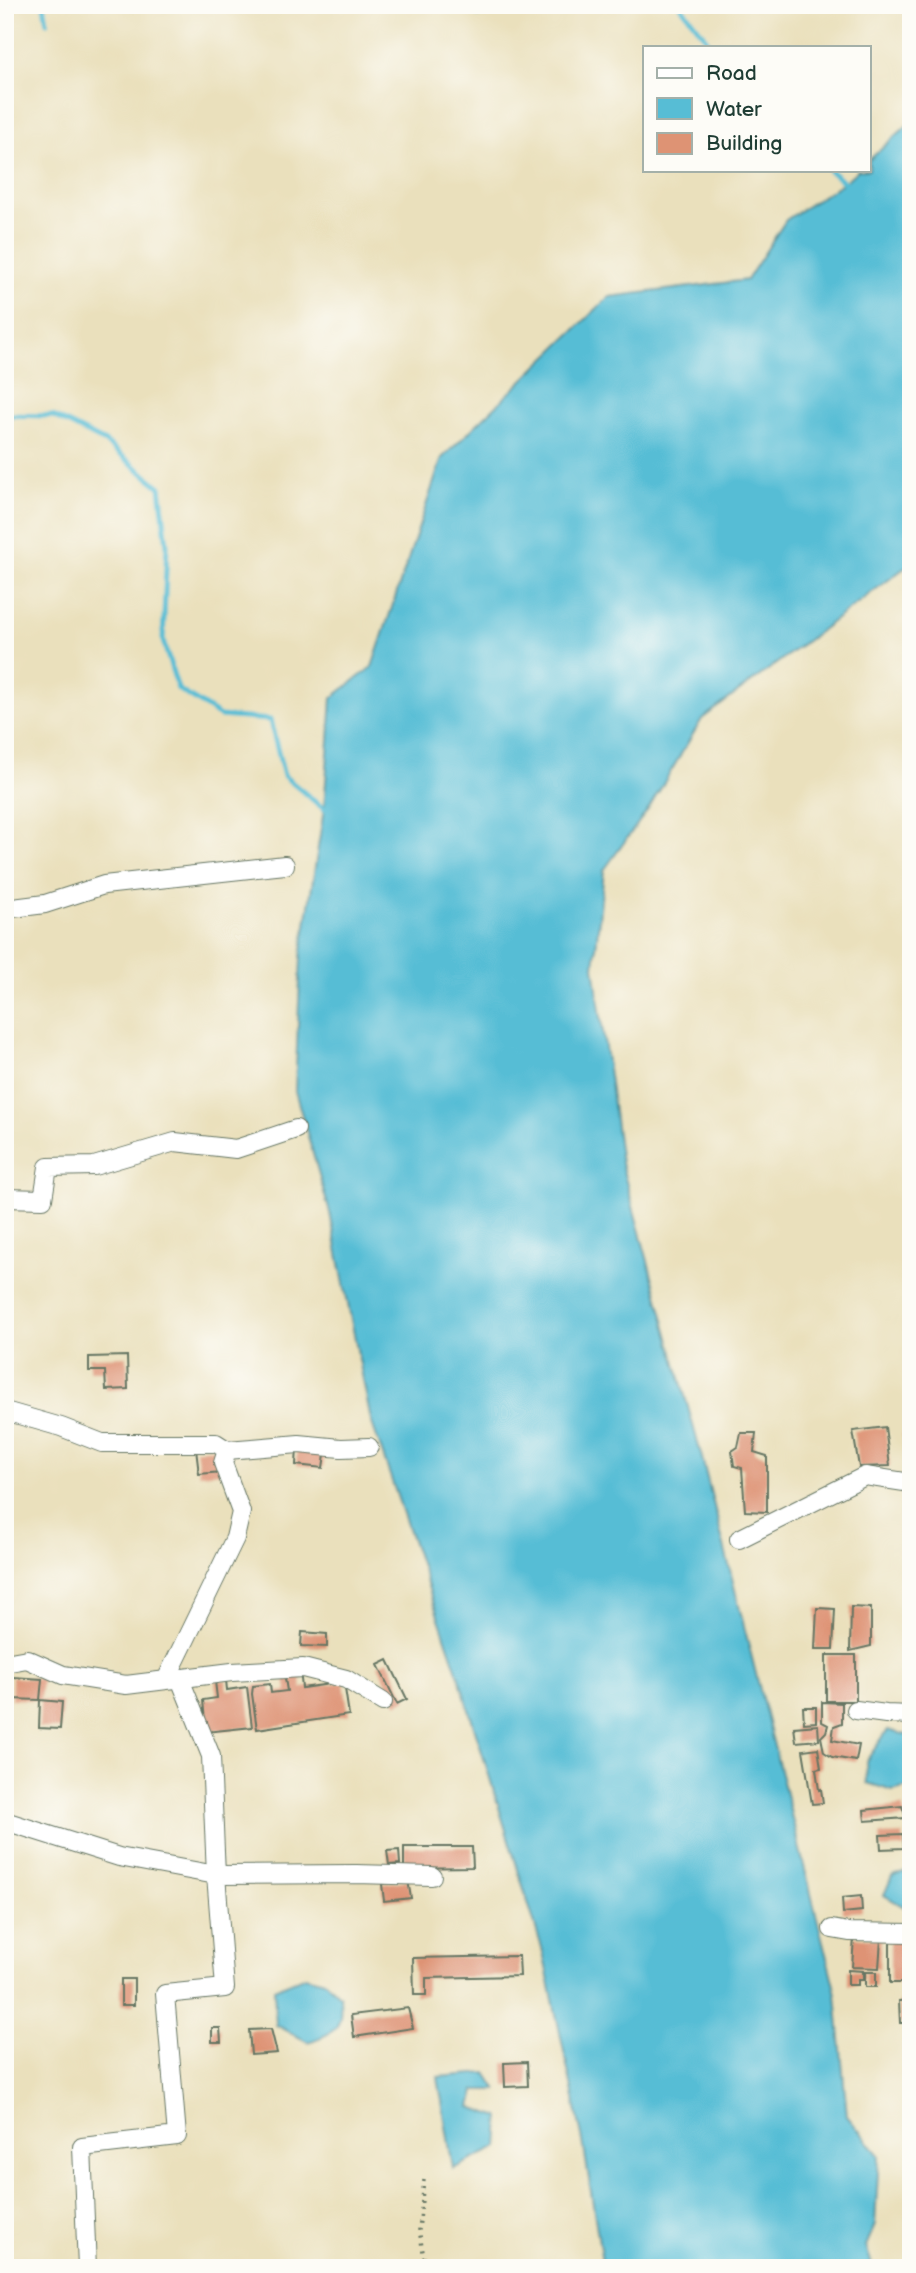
<svg xmlns="http://www.w3.org/2000/svg" width="916" height="2273" viewBox="0 0 916 2273" font-family="'Balsamiq Sans',sans-serif">
  <style>
    .water { fill: #57bdd5; stroke: #3b7d84; stroke-width: 2 }
    .lines { fill: none; stroke-linecap: round; stroke-linejoin: round }
    .stream { stroke: #57bdd5; stroke-width: 5 }
    .building { fill: #de9374 }
    .minor-casing { stroke: #667664; stroke-width: 20 }
    .path { stroke: #667664; stroke-width: 3.5; stroke-dasharray: 2 5; stroke-linecap: butt }
    .minor { stroke: #fff; stroke-width: 18 }
  </style>
  <rect width="100%" height="100%" fill="#fdfcf7"/>
  <filter id="ink" filterUnits="userSpaceOnUse"><feTurbulence type="fractalNoise" baseFrequency=".0143" numOctaves="2"/><feDisplacementMap in="SourceGraphic" scale="14" xChannelSelector="R" yChannelSelector="G"/><feConvolveMatrix kernelMatrix="1 2 1 2 8 2 1 2 1" color-interpolation-filters="sRGB"/></filter>
  <filter id="wash" filterUnits="userSpaceOnUse"><feTurbulence type="fractalNoise" baseFrequency=".00686" numOctaves="4" result="noise"/><feDisplacementMap in="SourceGraphic" scale="28" xChannelSelector="R" yChannelSelector="G"/><feGaussianBlur stdDeviation="1.57" result="paint"/><feColorMatrix in="noise" values="0 0 0 0 0 0 0 0 0 0 0 0 0 0 0 0 0 1.4 0 .05"/><feComposite in="paint" operator="in"/></filter>
  <g filter="url(#wash)">
    <rect width="100%" height="100%" fill="#eae0bc"/>
    <path class="water" d="M911,122V563L702,719L649,808L604,870L594,967L621,1163L702,1458L836,1994L847,2116L879,2155L875,2225L866,2246L873,2268H603L583,2141L542,1948L458,1674L371,1420L330,1213L295,1091L301,957L324,809L332,698L372,667L442,458L609,297L747,280L786,220L844,182L858,170H869V160Z
      M888,1730L911,1736V1786L893,1791L867,1783L866,1761Z
      M911,1871V1911L884,1895L892,1876Z
      M305,1976L325,1981L340,1996C342,2029 338,2031 308,2042L276,2025L274,1989Z
      M486,2073L497,2090H475L471,2107L500,2117L498,2147L453,2169L438,2077Z"/>
    <g class="lines">
      <path class="stream" d="M44,5L47,22
        M680,5L713,47
        M478,15L479,5
        M829,170L844,182
        M5,415L53,416L105,442L160,487L167,545L163,641L178,689L220,716L270,720L284,776L324,809L328,807"/>
    </g>
    <g id="blocks">
      <path class="building" d="M127,1356L128,1389L106,1390L105,1371H89V1357Z
        M885,1427L890,1466L859,1467L853,1431Z
        M741,1433H756L754,1452L767,1456V1512L745,1511L742,1468L734,1466L732,1451L738,1447Z
        M902,1434H911V1470H909L908,1455Z
        M297,1447L325,1454L323,1468L296,1465Z
        M220,1448L222,1472L199,1474L196,1449Z
        M851,1607L871,1608V1646L850,1651Z
        M817,1608L835,1609L833,1649H815Z
        M302,1632L327,1634V1647L301,1646Z
        M826,1655H856V1701H826Z
        M388,1660L407,1699L397,1704L378,1665Z
        M300,1670L302,1688L344,1682L349,1715L257,1729L252,1694L253,1686L270,1684L271,1693L287,1691L284,1672Z
        M12,1677L42,1679L40,1700L11,1699Z
        M226,1680L227,1690L247,1687L252,1727L206,1732L203,1700L217,1698L215,1681Z
        M40,1700L62,1702L60,1729L39,1728Z
        M822,1702L842,1703V1723L834,1726L832,1740L859,1745L856,1761L832,1757L824,1752L821,1737L826,1732L828,1725L822,1722Z
        M803,1707H816V1722L804,1723Z
        M818,1725L819,1740L796,1742L794,1727Z
        M818,1748L821,1768L816,1769L819,1790L821,1789L823,1803L812,1804L803,1750Z
        M902,1806L906,1818L865,1821L864,1810Z
        M903,1834L904,1848L881,1849L880,1835Z
        M404,1847H472L473,1867L404,1868Z
        M399,1850L400,1864L389,1865L387,1851Z
        M408,1880L411,1898L384,1901L382,1884Z
        M861,1896L862,1911L843,1913L842,1898Z
        M854,1937L881,1939L879,1968L852,1967Z
        M890,1940H911V1983H890Z
        M519,1956L520,1976L426,1978V1995H414L413,1958Z
        M848,1970L863,1971V1980H858V1985H848Z
        M865,1972H876V1987H865Z
        M121,1979H134V2005H121Z
        M911,2000V2023H900L899,2001Z
        M408,2008L413,2028L354,2037L351,2015Z
        M212,2028H220L221,2042H212Z
        M271,2029L277,2053L251,2055L249,2030Z
        M527,2062L528,2086L505,2087L504,2063Z"/>
    </g>
  </g>
  <g filter="url(#ink)">
    <use href="#blocks" fill-opacity="0" stroke="#667664" stroke-width="2"/>
    <g class="lines">
      <defs>
        <path id="minor" d="M5,909L45,904L104,885L285,865
          M5,1198L43,1199L48,1167L94,1166L175,1142L236,1149L296,1129
          M5,1411L61,1427L102,1443H216L227,1450
          M739,1539L865,1476L911,1483
          M5,1663L27,1659L63,1675L126,1685L232,1672L303,1668L346,1679L383,1702
          M166,1680L235,1538L241,1512L223,1463L227,1450L299,1444L341,1448L369,1447
          M856,1710L886,1714L911,1715
          M5,1821L119,1857L216,1875L356,1874L432,1876
          M832,1929L849,1932L911,1933
          M87,2268L82,2147L177,2136L165,1994L225,1988L216,1875L211,1756L180,1679"/>
      </defs>
      <use href="#minor" class="minor-casing"/>
      <path class="path" d="M424,2180L419,2230L426,2268"/>
      <use href="#minor" class="minor"/>
    </g>
  </g>
  <rect width="916" height="2273" fill="none" stroke="#fdfcf7" stroke-width="28"/>
  <rect x="643" y="46" width="228" height="126" fill="#fdfcf7" stroke="#a4b0a9" stroke-width="2"/>
  <rect x="657" y="68" width="35" height="10" fill="#ffffff" stroke="#a4b0a9" stroke-width="2"/>
  <text x="706" y="80" font-size="21" fill="#1f3d34">Road</text>
  <rect x="657" y="98" width="35" height="21" fill="#57bdd5" stroke="#a4b0a9" stroke-width="2"/>
  <text x="706" y="116" font-size="21" fill="#1f3d34">Water</text>
  <rect x="657" y="133" width="35" height="21" fill="#de9374" stroke="#a4b0a9" stroke-width="2"/>
  <text x="706" y="150" font-size="21" fill="#1f3d34">Building</text>
</svg>
